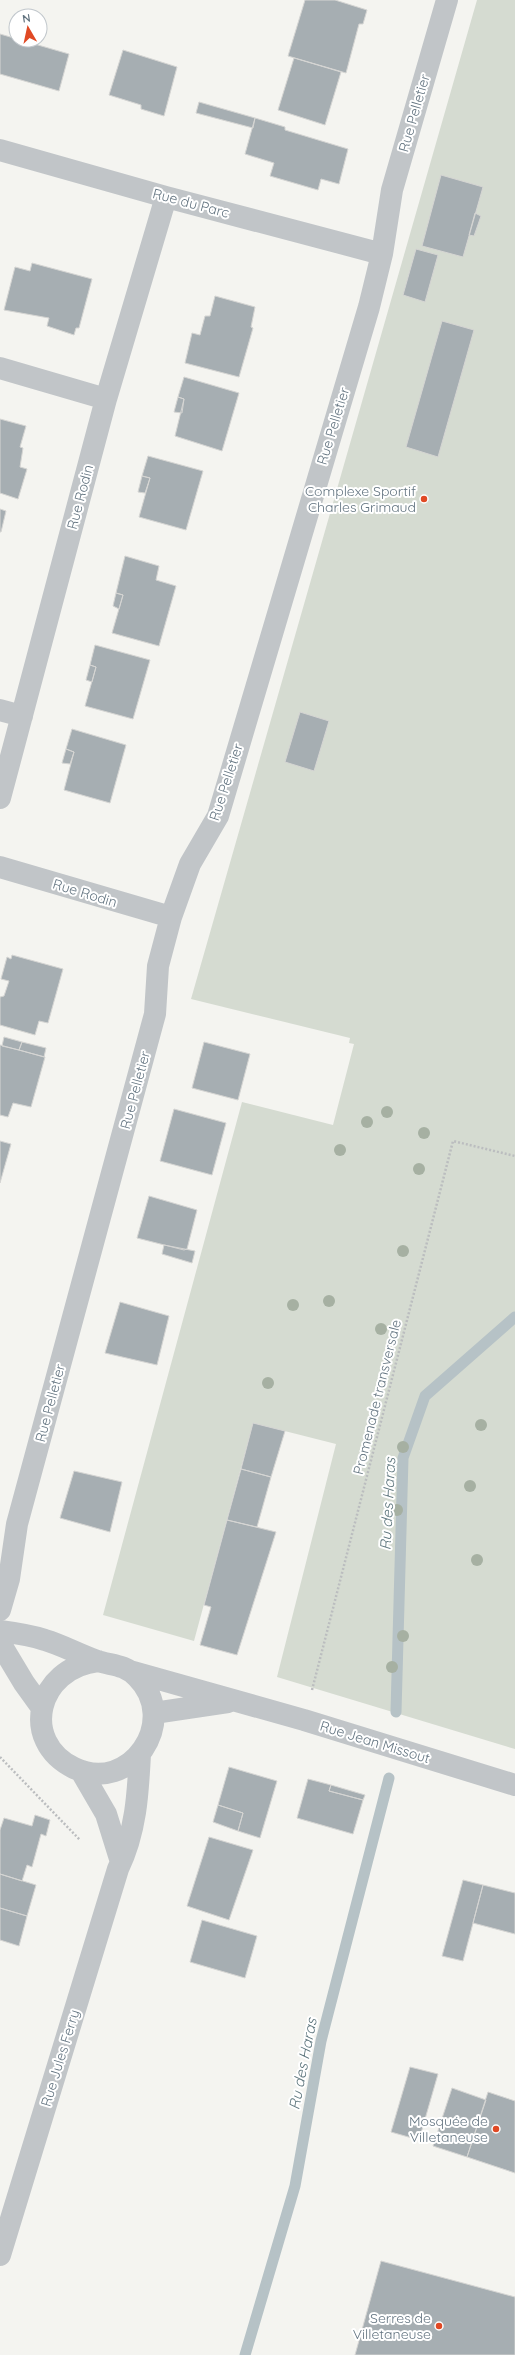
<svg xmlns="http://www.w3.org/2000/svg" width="515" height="2355" viewBox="0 0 515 2355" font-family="Quicksand,sans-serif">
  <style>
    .green { fill: #d5dbd1 }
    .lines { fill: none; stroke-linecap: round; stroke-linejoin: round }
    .stream { stroke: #b6c2c6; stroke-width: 11 }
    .building { fill: #a6aeb2; stroke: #d5d5d3 }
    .path { stroke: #bbbdbf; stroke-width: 2.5; stroke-dasharray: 2 2; stroke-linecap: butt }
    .minor { stroke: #c1c5c8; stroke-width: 22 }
    .tertiary { stroke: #c1c5c8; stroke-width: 22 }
    .tree { fill: #a6b0a2 }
    .poi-dot { fill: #e04924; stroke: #fff; stroke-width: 1.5 }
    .labels { text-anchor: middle; stroke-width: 4; stroke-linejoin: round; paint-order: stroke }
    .street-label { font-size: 14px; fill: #637480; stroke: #fff }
    .poi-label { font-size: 14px; fill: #637480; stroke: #fff; text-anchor: end }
    .water-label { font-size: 15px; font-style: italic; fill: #5f777e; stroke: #fff }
  </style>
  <rect width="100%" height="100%" fill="#f4f4f0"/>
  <path class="green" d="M477,0H515V1749L277,1677L336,1444L253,1423L194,1641L103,1615L242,1102L333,1125L354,1044L349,1043L350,1038L191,999Z"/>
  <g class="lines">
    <path class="stream" d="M396,1712L403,1458L425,1396L515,1317
      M245,2355L295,2186L321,2041L389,1778"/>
  </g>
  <path class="building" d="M305,0H335L367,10L363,24H359L346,73L288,56Z
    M0,34L69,54L59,91L0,74Z
    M123,50L177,67L164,116L141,109V105L109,95Z
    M294,58L341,72L325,125L278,110Z
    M199,102L255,118L253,128L196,113Z
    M255,118L285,127V130L348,149L339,184L321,179L318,190L270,176L274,163L245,154Z
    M441,175L483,187L463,257L422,246Z
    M475,213L481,216L474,236L469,235Z
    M416,249L438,255L425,302L403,295Z
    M32,263L92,279L79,328H76L74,335L47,326L49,318L4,310L15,267L30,271Z
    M215,296L255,307L251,327L253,328L239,377L185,363L192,333L200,335L205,316H210Z
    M442,321L474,330L438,457L406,447Z
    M184,377L239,393L222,451L175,436L184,399L178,397Z
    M178,397L184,399L182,413L174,412Z
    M0,419L26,426L20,447L23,448L20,467L27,469L18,499L0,493Z
    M148,456L203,471L186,530L139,517L150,478L142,476Z
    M142,476L150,478L145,493L138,492Z
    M0,509L6,511L1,532H0Z
    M125,556L159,566L156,580L176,586L159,646L112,633L123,595L116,593Z
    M116,593L123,595L119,609L113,606Z
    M95,645L150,660L133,719L85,706L96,667L90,665Z
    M90,665L96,667L92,682L86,680Z
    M300,712L329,721L314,771L285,762Z
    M72,729L126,745L110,803L64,790L74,752L66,749Z
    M66,749L74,752L70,764L62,763Z
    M12,955L63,969L48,1023L39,1021L35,1035L0,1025V997L4,996L9,981L1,979L7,957L11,959Z
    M4,1037L22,1042L19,1050L2,1046Z
    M22,1042L46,1048L44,1057L19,1050Z
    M204,1042L250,1054L238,1100L192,1088Z
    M0,1045L45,1057L31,1107L13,1103L8,1117L0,1115Z
    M174,1109L226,1123L212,1175L160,1161Z
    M0,1141L11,1144L0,1183Z
    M149,1196L197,1210L187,1249L184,1250L137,1238Z
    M164,1245L195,1251L192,1263L162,1254Z
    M120,1302L169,1316L157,1365L105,1353Z
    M253,1423L285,1431L271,1477L241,1469Z
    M241,1469L271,1477L257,1527L227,1520Z
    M74,1471L122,1482L110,1532L60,1518Z
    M227,1520L276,1532L237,1655L200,1645L211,1607L204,1605Z
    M229,1767L277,1781L260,1838L238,1831L243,1813L218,1805Z
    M308,1779L331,1785L329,1791L363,1800L353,1834L297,1818Z
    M331,1785L365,1795L363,1800L329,1791Z
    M218,1805L243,1813L238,1831L213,1822Z
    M35,1815L50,1820L46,1836L41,1834L32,1867L27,1865L22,1881L0,1874V1830L4,1818L32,1826Z
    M209,1837L253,1850L229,1920L187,1906Z
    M0,1874L36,1885L27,1916L0,1908Z
    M463,1880L483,1885L463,1961L442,1956Z
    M483,1885L515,1893V1934L473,1923Z
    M0,1908L27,1916L19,1946L0,1940Z
    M202,1920L257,1936L245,1978L190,1962Z
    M410,2067L438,2074L419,2140L391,2132Z
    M452,2088L486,2100L467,2157L433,2146Z
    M488,2092L515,2101V2173L467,2157Z
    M381,2261L515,2297V2355H355Z"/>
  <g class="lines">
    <path class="path" d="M312,1690L453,1141L515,1156
      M0,1757L80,1840"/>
    <path class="minor" d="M0,150L166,197L382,254
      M0,368L106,399
      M0,710L22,716
      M0,798L106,399L166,197
      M0,867L171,917
      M0,1610L9,1579L17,1524L155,1014L158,966L171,917L190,864L218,816L369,307L382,254L392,190L447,0"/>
    <path class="tertiary" d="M0,1631C15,1633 30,1635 45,1640C62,1645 78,1654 95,1660C111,1666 123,1663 137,1677C181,1721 130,1795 74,1768C19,1741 37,1668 98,1661
      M0,1643L24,1683L42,1708
      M130,1671L304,1720L515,1785
      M154,1713L228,1702
      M81,1771L106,1814L121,1862
      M0,2255L118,1869C136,1832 138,1794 140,1754"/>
  </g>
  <g class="tree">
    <circle cx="387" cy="1112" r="6"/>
    <circle cx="367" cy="1122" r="6"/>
    <circle cx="424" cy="1133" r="6"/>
    <circle cx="340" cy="1150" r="6"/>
    <circle cx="419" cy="1169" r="6"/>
    <circle cx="403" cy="1251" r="6"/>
    <circle cx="329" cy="1301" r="6"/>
    <circle cx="293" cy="1305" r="6"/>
    <circle cx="381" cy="1329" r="6"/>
    <circle cx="268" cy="1383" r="6"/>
    <circle cx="481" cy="1425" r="6"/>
    <circle cx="403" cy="1447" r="6"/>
    <circle cx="470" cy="1486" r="6"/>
    <circle cx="397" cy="1510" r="6"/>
    <circle cx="477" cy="1560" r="6"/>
    <circle cx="403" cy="1636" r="6"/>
    <circle cx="392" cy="1667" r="6"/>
  </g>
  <g class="poi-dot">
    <circle cx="424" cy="499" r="4"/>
    <circle cx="496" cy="2129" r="4"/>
    <circle cx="439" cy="2326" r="4"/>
  </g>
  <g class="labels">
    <g class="street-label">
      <text transform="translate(414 113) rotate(-74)" y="5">Rue Pelletier</text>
      <text transform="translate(191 203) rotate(15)" y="5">Rue du Parc</text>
      <text transform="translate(333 426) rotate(-73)" y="5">Rue Pelletier</text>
      <text transform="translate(80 497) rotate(-75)" y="5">Rue Rodin</text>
      <text transform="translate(226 782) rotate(-72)" y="5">Rue Pelletier</text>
      <text transform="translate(85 893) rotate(17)" y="5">Rue Rodin</text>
      <text transform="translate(135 1090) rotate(-75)" y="5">Rue Pelletier</text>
      <text transform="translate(377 1397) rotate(-76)" y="5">Promenade transversale</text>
      <text transform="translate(50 1403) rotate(-75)" y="5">Rue Pelletier</text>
      <text transform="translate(375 1742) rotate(17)" y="5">Rue Jean Missout</text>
      <text transform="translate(60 2058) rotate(-73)" y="5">Rue Jules Ferry</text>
    </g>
    <g class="poi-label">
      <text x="416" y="496">Complexe Sportif<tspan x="416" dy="16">Charles Grimaud</tspan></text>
      <text x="488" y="2126">Mosquée de<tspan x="488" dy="16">Villetaneuse</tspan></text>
      <text x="431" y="2323">Serres de<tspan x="431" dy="16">Villetaneuse</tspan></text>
    </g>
    <g class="water-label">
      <text transform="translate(388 1504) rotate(-87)" y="5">Ru des Haras</text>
      <text transform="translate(303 2064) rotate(-79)" y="5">Ru des Haras</text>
    </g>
  </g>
  <g transform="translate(28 28) rotate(351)"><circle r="19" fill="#ffffff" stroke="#c1c7cc"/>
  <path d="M0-3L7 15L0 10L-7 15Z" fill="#e04924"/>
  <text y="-6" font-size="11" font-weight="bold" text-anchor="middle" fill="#637480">N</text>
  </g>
</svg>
